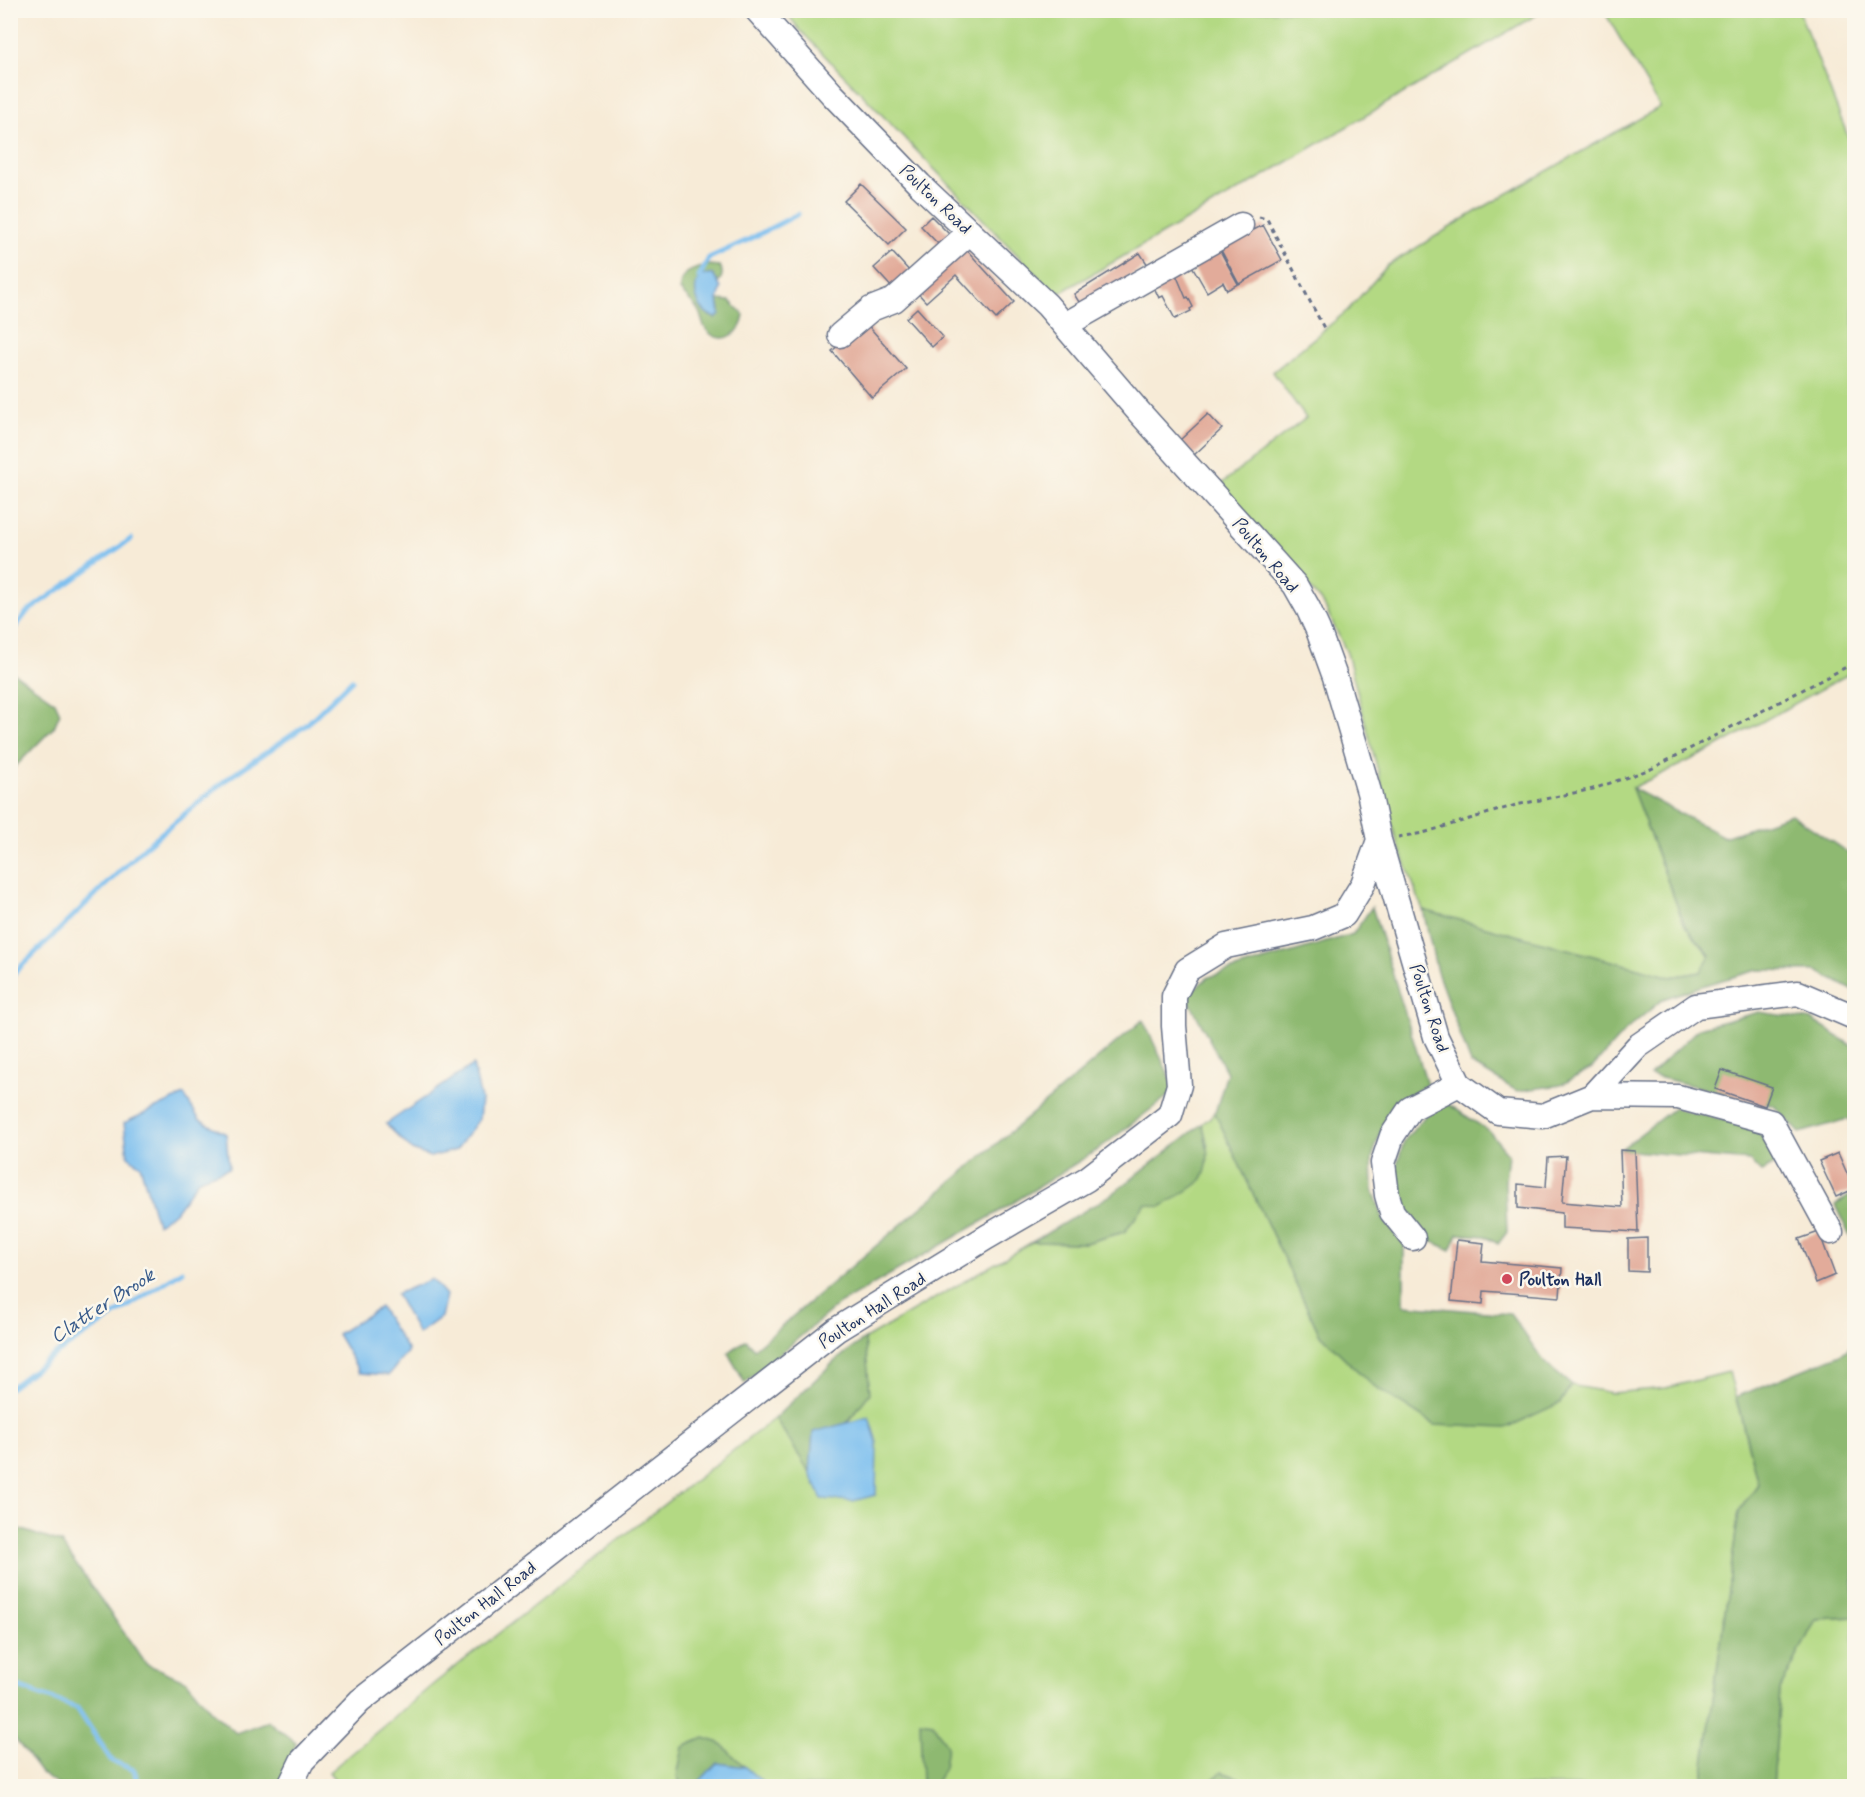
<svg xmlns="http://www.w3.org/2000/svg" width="1865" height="1797" viewBox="0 0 1865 1797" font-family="Mynerve,sans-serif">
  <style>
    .green { fill: #b3d983; stroke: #678470; stroke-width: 1.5 }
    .forest { fill: #8eb971; stroke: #547468; stroke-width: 1.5 }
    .water { fill: #78bdef; stroke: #4a76a6; stroke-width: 1.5 }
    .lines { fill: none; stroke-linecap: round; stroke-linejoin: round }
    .stream { stroke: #78bdef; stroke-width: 5 }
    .building { fill: #e2ab9a }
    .minor-casing { stroke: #687188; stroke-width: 27 }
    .path { stroke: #687188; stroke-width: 3; stroke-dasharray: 4.5 4.5; stroke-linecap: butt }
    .minor { stroke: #fff; stroke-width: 24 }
    .poi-dot { fill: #d1495b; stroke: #fbf7ec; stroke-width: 2 }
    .labels { text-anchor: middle; stroke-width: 5; stroke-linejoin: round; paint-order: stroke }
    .street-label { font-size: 18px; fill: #1b2f5e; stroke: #fbf7ec }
    .poi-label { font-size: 18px; font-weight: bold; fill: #1b2f5e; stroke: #fbf7ec; text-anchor: start }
    .water-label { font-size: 20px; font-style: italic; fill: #375a8a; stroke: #fbf7ec }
  </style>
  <rect width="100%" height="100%" fill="#fbf7ec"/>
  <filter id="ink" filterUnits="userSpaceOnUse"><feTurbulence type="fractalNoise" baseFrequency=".0167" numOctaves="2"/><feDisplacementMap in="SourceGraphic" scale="12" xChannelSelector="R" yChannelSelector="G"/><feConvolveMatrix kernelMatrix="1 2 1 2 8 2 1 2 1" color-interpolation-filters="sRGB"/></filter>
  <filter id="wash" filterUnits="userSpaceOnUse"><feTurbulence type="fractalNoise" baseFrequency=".008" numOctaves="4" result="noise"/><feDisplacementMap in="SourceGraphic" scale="24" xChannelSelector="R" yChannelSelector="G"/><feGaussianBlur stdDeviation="1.35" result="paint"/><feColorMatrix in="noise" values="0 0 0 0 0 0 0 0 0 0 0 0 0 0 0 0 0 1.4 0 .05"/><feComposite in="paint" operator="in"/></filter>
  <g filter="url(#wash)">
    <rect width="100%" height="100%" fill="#f7ebd7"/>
    <path class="green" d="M785,11H1543L1272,171L1056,295L799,29Z
      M1604,11H1799L1854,152V671L1709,751L1632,788L1685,926L1710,956L1701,972L1671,977L1423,910L1395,836L1347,653L1324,605L1221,484L1306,418L1273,372L1348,310L1388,265L1482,208L1660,107Z
      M1215,1113L1319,1333L1560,1403L1571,1385L1612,1393L1666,1388L1729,1372L1758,1484L1739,1511L1701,1786H340L329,1772L436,1682L775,1418L835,1361L865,1339L1032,1242L1085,1243L1124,1232L1146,1204L1208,1145L1202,1124Z
      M1854,1617V1786H1773L1780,1690L1816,1619Z"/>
    <path class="forest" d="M709,265L720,266C723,271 723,278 718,282L713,275L700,305L710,316L715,318L720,310L718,300L730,301L744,315C743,324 739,331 732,335C722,342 709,336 704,326C702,322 701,316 699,312C695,304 686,297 680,290C679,271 694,269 709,265Z
      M11,671L55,702L60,713L54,727L11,771Z
      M1632,788L1724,837L1791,814L1854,857V991L1817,971L1758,970L1708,984L1663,999L1626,1030L1592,1068L1561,1085L1517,1091L1471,1064L1437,972L1423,910L1671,977L1701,972L1710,955L1685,926Z
      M1372,907L1427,1084L1401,1102L1382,1128L1372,1158L1373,1190L1384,1220L1404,1244V1305L1510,1314L1546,1364L1571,1385L1560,1403L1506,1428L1434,1425L1371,1384L1319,1333L1215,1113L1227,1073L1186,995L1209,977L1353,934Z
      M1759,1012L1812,1020L1854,1047V1127L1848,1119L1800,1133L1774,1106L1650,1075L1699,1028Z
      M1143,1020L1176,1090L1099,1149L995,1214L839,1304L745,1383L728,1353L746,1340L754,1349Z
      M1445,1102L1489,1131L1508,1154L1505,1182L1507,1232L1498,1244L1485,1236L1458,1234L1451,1250L1424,1238L1403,1209L1396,1168L1404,1141L1425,1116Z
      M1674,1108L1754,1127L1781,1162L1761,1172L1750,1161L1620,1150Z
      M1202,1124C1207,1141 1213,1170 1198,1183C1187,1192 1173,1199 1161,1207L1146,1204L1124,1232L1085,1243L1032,1242L1111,1195Z
      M1854,1193V1245L1835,1205Z
      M865,1339L870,1393L846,1424L813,1433L810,1473L775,1418L835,1361Z
      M1854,1344V1617L1816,1619L1780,1690L1773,1786H1701L1739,1511L1758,1484L1736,1397L1841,1354Z
      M10,1526L61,1543L146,1664L187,1681L211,1711L236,1733L268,1721L296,1743L281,1786H59L41,1773L16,1740L11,1736Z
      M920,1721L933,1723L947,1746L944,1768L934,1786H923L922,1785Z
      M704,1738L720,1743L745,1767L717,1763L695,1786H681L677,1776L683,1747Z
      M1222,1772L1239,1778L1247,1786H1213L1212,1780Z"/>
    <path class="water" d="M707,274L713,275L721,288L718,300L720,314L716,318C698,312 691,292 699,277Z
      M473,1065L481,1099L479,1119L456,1150L430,1157L412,1150L386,1124Z
      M184,1095L199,1119L226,1134L229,1168L199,1179L175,1212L157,1224L140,1165L128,1156L124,1123Z
      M432,1279L446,1295L441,1317L418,1334L396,1294Z
      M380,1307L408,1351L389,1375L360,1373L337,1334Z
      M869,1417L877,1442L876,1495L853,1501L822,1499L810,1473L813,1432Z
      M717,1763L745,1767L767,1786H695Z"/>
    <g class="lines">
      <path class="stream" d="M699,277L709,258L748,240L798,214
        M10,634L27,612L131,539
        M10,977L146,846L227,779L305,726L352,680
        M10,1388L51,1357L182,1271
        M10,1684L77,1708L112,1761L134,1770L139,1786"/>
    </g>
    <g id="blocks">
      <path class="building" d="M861,184L906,228L889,245L844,201Z
        M931,216L952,237L941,247L921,226Z
        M1263,225L1282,260L1239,284L1220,248Z
        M964,247L1014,302L996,319L956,275L926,302L916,291Z
        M1219,249L1238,284L1227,290L1223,282L1207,292L1191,264Z
        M892,252L912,274L895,291L874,268Z
        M1140,253L1148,265L1082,307L1074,294Z
        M1175,272L1186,298L1188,297L1193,307L1190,309L1191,311L1175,319L1163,296L1159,298L1152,283Z
        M917,308L943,337L932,347L906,318Z
        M865,322L906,369L872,398L832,351Z
        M1208,414L1222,429L1194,455L1180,440Z
        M1722,1070L1772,1087L1765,1106L1715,1089Z
        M1620,1150L1635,1151L1638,1232L1562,1228V1213L1518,1208V1184L1546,1187L1548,1157L1566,1156L1562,1202L1622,1207Z
        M1838,1153L1854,1189L1836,1197L1819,1161Z
        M1819,1232L1835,1275L1816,1283L1799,1239Z
        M1647,1238V1272L1628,1271V1239Z
        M1457,1240L1484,1243L1482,1261L1562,1268L1560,1297L1484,1291L1483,1304L1451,1301Z"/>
    </g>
  </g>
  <g filter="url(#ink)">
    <use href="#blocks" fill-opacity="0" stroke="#687188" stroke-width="1.5"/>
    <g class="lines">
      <defs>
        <path id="minor" d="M757,10L832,94L920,185L1047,305L1139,412L1295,585L1308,608L1318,630L1335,677L1369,792L1379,840L1436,1037L1459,1084L1498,1112L1543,1116L1592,1096L1638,1046L1696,1006L1798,993L1854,1017
          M1065,325L1241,225
          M840,335L871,309L894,300L970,232
          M1592,1096L1678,1097L1771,1122L1831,1232
          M1413,1238L1392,1212L1387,1195L1383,1163L1392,1136L1410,1109L1459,1084
          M290,1786L302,1761L360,1701L836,1330L987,1237L1087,1179L1170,1115L1179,1085L1174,1026V996L1187,970L1226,946L1313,928L1344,915L1363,884L1379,840"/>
      </defs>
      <use href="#minor" class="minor-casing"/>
      <path class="path" d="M1259,217L1267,219L1270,225L1325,330
        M1398,837L1423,833L1516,805L1593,789L1651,769L1854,663"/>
      <use href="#minor" class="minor"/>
    </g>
  </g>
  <circle class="poi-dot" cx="1507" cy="1279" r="6"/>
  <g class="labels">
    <g class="street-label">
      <text transform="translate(936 199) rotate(44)" y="6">Poulton Road</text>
      <text transform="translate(1266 555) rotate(50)" y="6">Poulton Road</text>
      <text transform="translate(1430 1008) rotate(72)" y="6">Poulton Road</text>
      <text transform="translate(872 1310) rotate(-33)" y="6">Poulton Hall Road</text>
      <text transform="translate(485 1603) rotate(-38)" y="6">Poulton Hall Road</text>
    </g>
    <g class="poi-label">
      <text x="1519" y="1285">Poulton Hall</text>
    </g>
    <g class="water-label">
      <text transform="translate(102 1305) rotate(-33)" y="7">Clatter Brook</text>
    </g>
  </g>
  <rect width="1865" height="1797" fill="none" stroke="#fbf7ec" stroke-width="36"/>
</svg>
